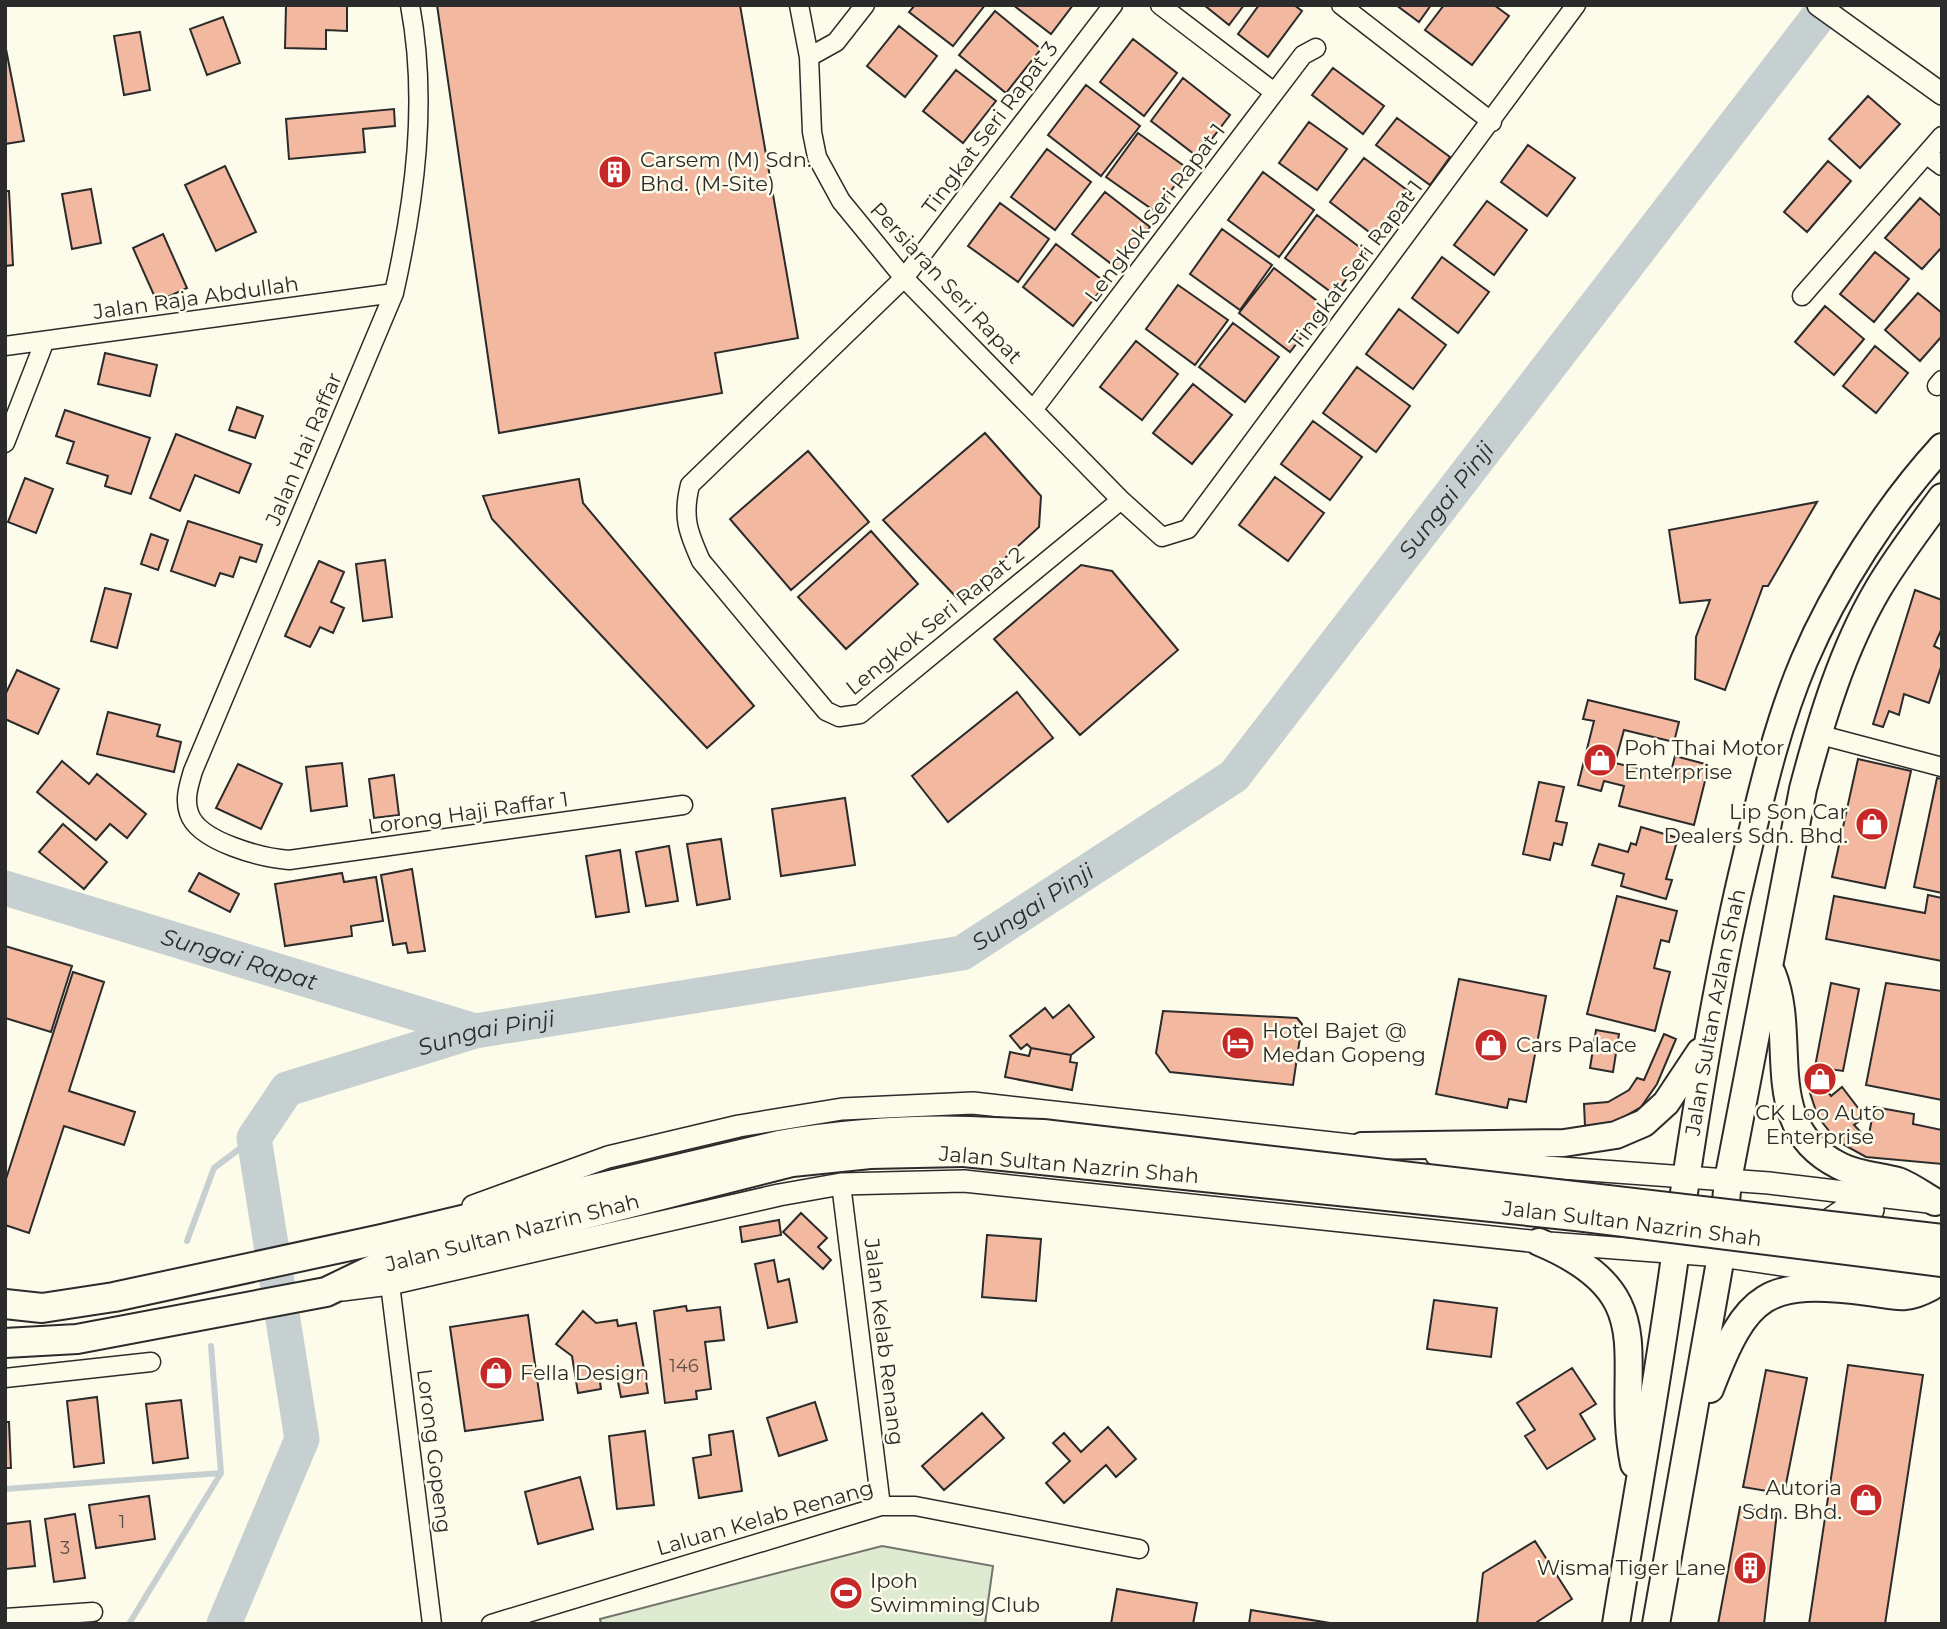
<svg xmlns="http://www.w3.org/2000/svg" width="1947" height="1629" viewBox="0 0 1947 1629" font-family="Montserrat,sans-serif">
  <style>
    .green { fill: #deebd1; stroke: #74746e; stroke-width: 2 }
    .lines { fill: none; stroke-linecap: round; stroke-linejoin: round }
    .stream { stroke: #c7d0d0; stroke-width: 6 }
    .river { stroke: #c7d0d0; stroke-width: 35 }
    .building { fill: #f2b8a0; stroke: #2b2b2b; stroke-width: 2 }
    .minor-casing { stroke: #2b2b2b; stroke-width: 21 }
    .tertiary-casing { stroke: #2b2b2b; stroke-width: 24 }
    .primary-casing { stroke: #2b2b2b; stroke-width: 30 }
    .trunk-casing { stroke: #2b2b2b; stroke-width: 32 }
    .minor { stroke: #fdfbea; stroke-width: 18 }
    .tertiary { stroke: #fdfbea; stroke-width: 21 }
    .primary { stroke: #fdfbea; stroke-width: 26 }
    .trunk { stroke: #fdfbea; stroke-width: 28 }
    .trunk-bridge-casing { stroke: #2b2b2b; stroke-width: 32; stroke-linecap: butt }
    .trunk-bridge { stroke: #fdfbea; stroke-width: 28 }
    .labels { text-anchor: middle; stroke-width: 5; stroke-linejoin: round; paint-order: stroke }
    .number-label { font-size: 18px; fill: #5d4e48 }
    .street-label { font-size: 21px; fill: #2b2b2b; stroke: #fdfbea }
    .poi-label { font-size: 21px; fill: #2b2b2b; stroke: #fdfbea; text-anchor: start }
    .water-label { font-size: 23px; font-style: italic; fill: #2b2b2b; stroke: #fdfbea }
  </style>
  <rect width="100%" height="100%" fill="#fdfbea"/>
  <path class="green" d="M882,1546L993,1566L985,1624H601L600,1619Z"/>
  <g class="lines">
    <path class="stream" d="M187,1241L214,1168L254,1138
      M5,1489L221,1473
      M129,1624L221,1473L211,1346"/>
    <g class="river">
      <path id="s1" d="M5,888L475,1031"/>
      <path id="s2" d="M224,1624L302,1439L254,1138L287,1089L475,1031L962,953L1234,776L1827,5"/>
    </g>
  </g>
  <path class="building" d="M286,5H347V31L326,30V49L285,48Z
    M437,5H740L798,338L715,353L722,393L499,433Z
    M915,5H985L953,46L909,12Z
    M1013,5H1073L1051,34Z
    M1204,5H1244L1229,25Z
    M1259,5H1294L1302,11L1268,57L1238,34Z
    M1396,5H1431L1419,22Z
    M1444,5H1494L1509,16L1472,65L1425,30Z
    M995,11L1041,49L1006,93L959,55Z
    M223,17L240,63L207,75L190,29Z
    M899,26L937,56L905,97L867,66Z
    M140,32L150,90L124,95L114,36Z
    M1133,39L1177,73L1144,116L1100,82Z
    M5,44L24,141L5,144Z
    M1333,68L1384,106L1363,134L1312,95Z
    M956,70L996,101L963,143L923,111Z
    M1183,78L1230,115L1198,157L1151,121Z
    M1086,85L1140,126L1101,176L1048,135Z
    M1868,96L1900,124L1860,168L1829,139Z
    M394,109L395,126L363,129L365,152L289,159L286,119Z
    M1397,118L1450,157L1430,185L1376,145Z
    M1309,122L1347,149L1317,190L1279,163Z
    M1138,133L1187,168L1156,212L1106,177Z
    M1528,145L1575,178L1547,216L1501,182Z
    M1047,149L1091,182L1055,230L1011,197Z
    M1364,158L1411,193L1377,238L1330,202Z
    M1828,161L1851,181L1807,232L1784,212Z
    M225,166L256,232L216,251L185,185Z
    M1263,172L1314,210L1279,257L1228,220Z
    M91,189L101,243L72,249L62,194Z
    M5,191H9L13,265L5,266Z
    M1105,192L1150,227L1118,269L1072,234Z
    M1920,198L1942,217V247L1922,269L1885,238Z
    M1487,201L1527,230L1494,275L1454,245Z
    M1000,203L1049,239L1018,282L968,246Z
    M1317,215L1366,252L1335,295L1285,258Z
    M1222,229L1272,265L1240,310L1190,274Z
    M163,234L187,288L157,302L133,248Z
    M1056,244L1106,283L1073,326L1023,287Z
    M1875,252L1909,279L1874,322L1840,294Z
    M1442,257L1489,292L1458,333L1412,298Z
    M1274,268L1325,307L1290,352L1239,313Z
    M1178,285L1228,320L1195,365L1146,329Z
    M1918,293L1942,313V336L1920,361L1885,330Z
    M1825,306L1864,339L1834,375L1795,342Z
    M1399,309L1446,345L1413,389L1366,354Z
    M1233,323L1279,357L1245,402L1199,367Z
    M1136,341L1178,374L1142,420L1100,387Z
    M1875,346L1908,373L1876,413L1843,386Z
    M105,353L157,365L150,396L98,384Z
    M1357,367L1410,406L1376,452L1323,413Z
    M1193,384L1232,415L1192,464L1153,433Z
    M237,407L263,416L255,438L229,430Z
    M65,410L150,438L131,494L105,486L108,476L67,463L74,442L56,436Z
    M1313,421L1362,457L1330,500L1281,464Z
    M985,433L1041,496L1039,527L959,600L883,520Z
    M176,434L251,464L239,493L195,475L180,511L150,498Z
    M808,451L869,522L791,590L730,519Z
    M1275,477L1324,513L1288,561L1239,525Z
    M25,478L53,489L36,533L8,522Z
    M579,479L583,503L754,706L707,748L492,519L483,496Z
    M1817,502L1768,586H1763L1725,690L1695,679L1696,637L1710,600L1680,603L1669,530Z
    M188,521L262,545L256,562L240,557L233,577L220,573L215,586L171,571Z
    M871,531L918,584L846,649L798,597Z
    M151,534L168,540L158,570L141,564Z
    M385,560L392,617L363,621L356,564Z
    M319,561L344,572L331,602L344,608L333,633L320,627L310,647L285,636Z
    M1081,565L1112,571L1178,650L1080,735L994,639Z
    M105,588L131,594L117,648L91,641Z
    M1915,590L1942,600V628L1934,646L1942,650V664L1929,703L1904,694L1899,715L1889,711L1883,727L1873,724Z
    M17,670L59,689L38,734L5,719V695Z
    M1017,692L1053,738L948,822L912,776Z
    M1588,700L1679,722L1674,742L1624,730L1615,763L1670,776L1675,756L1709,765L1694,825L1619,806L1624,786L1604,781L1601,791L1578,785L1594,721L1583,719Z
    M108,712L160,725L157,736L181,742L174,772L97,754Z
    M1858,759L1911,771L1885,888L1832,877Z
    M62,761L89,784L97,774L146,814L127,838L110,824L96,840L37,792Z
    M342,763L347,806L311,811L306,767Z
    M238,764L282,784L261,829L216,808Z
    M394,775L399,815L374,818L369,779Z
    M1937,778L1942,779V893L1914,887Z
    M1539,782L1564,787L1556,821L1567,823L1562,845L1554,843L1550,860L1523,854Z
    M845,798L855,865L781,876L772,809Z
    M63,824L107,862L84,889L39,852Z
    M1641,827L1678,838L1666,879L1672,880L1666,899L1621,886L1624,874L1592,865L1599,844L1628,852L1631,843L1636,845Z
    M721,839L730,899L697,905L687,844Z
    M669,846L678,901L646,906L636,852Z
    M620,850L629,912L596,917L586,856Z
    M412,869L425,951L408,953L406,943L393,945L381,875Z
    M199,873L239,894L230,912L189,891Z
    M342,873L344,882L376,877L383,921L351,926L352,936L285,946L275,884Z
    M1928,895L1942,898V961L1826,939L1834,896L1925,913Z
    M1617,896L1677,911L1669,942L1661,940L1654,968L1670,972L1655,1031L1587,1014Z
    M5,946L72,966L51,1032L5,1018Z
    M73,972L104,982L69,1091L135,1112L124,1145L64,1126L29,1233L5,1225V1182Z
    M1459,979L1546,996L1526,1102L1509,1099L1507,1108L1436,1094Z
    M1831,983L1859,989L1843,1071L1829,1069L1825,1088L1831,1096L1842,1087L1865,1117L1854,1125L1868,1140L1874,1107L1914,1114L1913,1124L1942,1130V1164L1866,1157L1837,1141L1818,1117L1810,1093Z
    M1886,983L1942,991V1100L1866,1085Z
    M1069,1005L1094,1037L1071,1055L1031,1048L1027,1044L1021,1049L1010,1036L1045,1008L1053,1018Z
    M1163,1011L1297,1018L1302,1024L1293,1085L1170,1072L1156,1053Z
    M1596,1030L1619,1034L1613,1072L1590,1068Z
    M1664,1034L1676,1039L1657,1084L1641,1107L1615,1122L1585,1126L1584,1104L1608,1102L1629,1090L1637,1078L1644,1080Z
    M1031,1048L1071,1055L1070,1062L1077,1063L1072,1090L1005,1077L1010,1052L1029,1056Z
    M801,1213L827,1238L818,1247L831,1260L823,1269L783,1232Z
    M779,1220L781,1235L742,1242L740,1227Z
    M987,1235L1041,1239L1036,1301L982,1297Z
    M774,1260L778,1282L789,1279L797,1322L768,1328L755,1264Z
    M1434,1300L1497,1308L1491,1357L1427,1349Z
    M686,1306L687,1311L720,1307L724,1340L705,1342L711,1389L696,1391L697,1399L665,1403L654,1311Z
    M583,1311L596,1323L617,1320L618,1326L636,1323L648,1393L621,1397L616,1372L599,1375L601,1389L578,1393L572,1356L556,1344Z
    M528,1315L543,1420L465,1431L450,1327Z
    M1848,1365L1923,1375L1885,1624H1809Z
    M1572,1368L1596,1404L1580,1414L1595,1439L1547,1469L1525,1436L1535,1430L1517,1403Z
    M1766,1370L1807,1378L1784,1494L1743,1487Z
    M97,1397L104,1463L74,1467L67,1401Z
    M181,1400L188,1458L153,1463L146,1404Z
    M815,1402L827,1440L779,1456L767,1418Z
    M982,1413L1004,1438L944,1490L922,1466Z
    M5,1422H9L11,1468H5Z
    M1108,1427L1136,1459L1116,1477L1106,1465L1064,1503L1046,1483L1070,1461L1053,1443L1064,1433L1081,1452Z
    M645,1431L654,1505L617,1509L609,1436Z
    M733,1431L742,1491L699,1498L693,1458L711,1455L709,1435Z
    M580,1477L593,1529L538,1544L525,1492Z
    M149,1496L155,1539L96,1548L89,1505Z
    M1740,1507L1777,1512L1764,1624H1718Z
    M75,1514L85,1578L54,1582L45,1519Z
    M30,1521L35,1566L6,1569L5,1524Z
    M1535,1541L1572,1599L1534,1624H1477L1483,1573Z
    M1117,1589L1197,1603L1193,1624H1111Z
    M1251,1610L1330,1623L1249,1624Z"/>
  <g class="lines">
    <defs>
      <path id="minor" d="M410,5C428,101 415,199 394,293L193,771C189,785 184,799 189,813C198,842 263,858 289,860L683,805
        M799,5L809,57L812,132L817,157L841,201L904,278L1121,500L1162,537L1188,529L1576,5
        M1113,5L904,278L690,485C682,517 688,532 701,561L826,711L839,717L860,714L1121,500
        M1160,5L1274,92
        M1341,5L1492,122
        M809,57L836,42L865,5
        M1926,154L1942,166
        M1802,296L1942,136
        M5,346L394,293
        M1937,386L1942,380
        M1033,410L1303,55L1316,48
        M5,443L44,343
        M1817,734L1942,767
        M841,1184L881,1506
        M390,1284L432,1624
        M5,1378L151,1362
        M5,1618L93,1612
        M491,1624L881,1506H915L1139,1549"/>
      <path id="tertiary" d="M1818,5L1942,94
        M1436,1155L1547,1167L1769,1183L1937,1203
        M473,1206L608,1157L739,1126L842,1109L973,1103L1377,1148
        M1823,1236L1827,1221L1846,1208L1873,1210
        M342,1290L390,1284L779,1195L841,1184L964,1181L1549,1243L1721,1256L1934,1287"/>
      <g id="primary">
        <path d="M1772,973C1799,1040 1758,1126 1840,1166C1857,1175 1879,1176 1898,1181C1911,1186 1923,1195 1935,1202"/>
        <path d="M1362,1146L1564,1143L1616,1135L1644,1123L1666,1103L1700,1052"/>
        <path d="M1539,1242C1668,1296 1613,1359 1634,1464"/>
        <path d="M1710,1389C1747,1292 1766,1279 1869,1292C1897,1296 1905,1301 1931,1287"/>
        <path id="s3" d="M1616,1624C1636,1499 1659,1375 1676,1249C1694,1118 1715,987 1746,858C1762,791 1777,725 1804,661C1835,588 1888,506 1942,447"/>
        <path d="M1656,1624L1721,1256L1728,1180L1803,789C1821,721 1842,650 1878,589C1897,557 1920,527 1942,497"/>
      </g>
      <g id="trunk">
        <path d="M5,1304L42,1308L114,1297L382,1239L779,1145C843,1134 904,1129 969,1131"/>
        <path id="s4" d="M5,1343L77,1339L326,1292L378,1267L792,1162L870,1154L964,1152"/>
      </g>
    </defs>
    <use href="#minor" class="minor-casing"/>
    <use href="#tertiary" class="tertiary-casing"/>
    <use href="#primary" class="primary-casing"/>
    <use href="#trunk" class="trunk-casing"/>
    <use href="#minor" class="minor"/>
    <use href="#tertiary" class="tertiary"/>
    <use href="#primary" class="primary"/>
    <use href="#trunk" class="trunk"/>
    <defs>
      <g id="trunk-bridge">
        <path d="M969,1131L1043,1134L1171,1149L1942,1239"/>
        <path id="s5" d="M964,1152L1576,1216L1942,1262"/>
      </g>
    </defs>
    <use href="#trunk-bridge" class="trunk-bridge-casing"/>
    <use href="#trunk-bridge" class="trunk-bridge"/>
  </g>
  <defs>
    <symbol id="building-disc" viewBox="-11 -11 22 22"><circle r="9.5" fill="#c62828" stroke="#fdfbea"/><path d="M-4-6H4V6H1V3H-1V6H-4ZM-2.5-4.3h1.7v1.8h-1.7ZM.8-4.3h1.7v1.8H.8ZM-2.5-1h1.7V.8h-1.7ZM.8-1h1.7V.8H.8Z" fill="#fff"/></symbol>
    <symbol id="shop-disc" viewBox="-11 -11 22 22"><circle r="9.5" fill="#c62828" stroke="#fdfbea"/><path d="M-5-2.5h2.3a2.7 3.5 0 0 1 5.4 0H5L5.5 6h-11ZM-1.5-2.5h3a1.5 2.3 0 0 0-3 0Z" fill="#fff"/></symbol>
    <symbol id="hotel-disc" viewBox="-11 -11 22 22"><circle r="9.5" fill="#c62828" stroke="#fdfbea"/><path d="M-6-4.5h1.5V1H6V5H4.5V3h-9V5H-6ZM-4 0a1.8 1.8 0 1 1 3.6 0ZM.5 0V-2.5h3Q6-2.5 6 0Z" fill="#fff"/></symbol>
    <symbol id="stadium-disc" viewBox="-11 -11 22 22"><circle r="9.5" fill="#c62828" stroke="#fdfbea"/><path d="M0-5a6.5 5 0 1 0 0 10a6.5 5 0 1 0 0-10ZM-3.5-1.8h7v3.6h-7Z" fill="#fff"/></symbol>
  </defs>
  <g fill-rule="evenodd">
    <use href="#building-disc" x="596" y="153" width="38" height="38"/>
    <use href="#shop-disc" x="1581" y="741" width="38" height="38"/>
    <use href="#shop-disc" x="1853" y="805" width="38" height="38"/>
    <use href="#hotel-disc" x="1219" y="1024" width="38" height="38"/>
    <use href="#shop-disc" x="1472" y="1026" width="38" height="38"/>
    <use href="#shop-disc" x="1801" y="1060" width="38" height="38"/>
    <use href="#shop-disc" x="477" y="1354" width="38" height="38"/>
    <use href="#shop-disc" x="1847" y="1481" width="38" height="38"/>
    <use href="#building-disc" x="1731" y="1549" width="38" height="38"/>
    <use href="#stadium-disc" x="827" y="1574" width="38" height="38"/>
  </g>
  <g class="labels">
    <g class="number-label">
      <text x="684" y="1372">146</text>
      <text x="122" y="1528">1</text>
      <text x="65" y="1554">3</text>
    </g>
    <g class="street-label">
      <text transform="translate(990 128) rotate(-53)" y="7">Tingkat Seri Rapat 3</text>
      <text transform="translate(1155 213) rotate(-53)" y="7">Lengkok Seri Rapat 1</text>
      <text transform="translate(1356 265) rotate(-53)" y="7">Tingkat Seri Rapat 1</text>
      <text transform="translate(946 283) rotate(47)" y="7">Persiaran Seri Rapat</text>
      <text transform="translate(196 298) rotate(-8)" y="7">Jalan Raja Abdullah</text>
      <text transform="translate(304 449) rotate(-67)" y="7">Jalan Hai Raffar</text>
      <text transform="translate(935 621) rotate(-39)" y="7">Lengkok Seri Rapat 2</text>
      <text transform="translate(468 813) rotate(-8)" y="7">Lorong Haji Raffar 1</text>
      <text dy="7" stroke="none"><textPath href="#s3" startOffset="620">Jalan Sultan Azlan Shah</textPath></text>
      <text transform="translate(1069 1165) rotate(5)" y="7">Jalan Sultan Nazrin Shah</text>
      <text dy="7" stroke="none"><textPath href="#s5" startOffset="672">Jalan Sultan Nazrin Shah</textPath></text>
      <text dy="7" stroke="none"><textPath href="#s4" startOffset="522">Jalan Sultan Nazrin Shah</textPath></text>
      <text transform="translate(884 1342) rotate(83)" y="7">Jalan Kelab Renang</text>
      <text transform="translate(434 1451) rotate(83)" y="7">Lorong Gopeng</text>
      <text transform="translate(765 1518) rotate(-16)" y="7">Laluan Kelab Renang</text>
    </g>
    <g class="poi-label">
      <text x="640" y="167">Carsem (M) Sdn.<tspan x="640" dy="24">Bhd. (M-Site)</tspan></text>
      <text x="1624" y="755">Poh Thai Motor<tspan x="1624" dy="24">Enterprise</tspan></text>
      <text x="1848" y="819" text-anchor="end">Lip Son Car<tspan x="1848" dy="24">Dealers Sdn. Bhd.</tspan></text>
      <text x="1262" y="1038">Hotel Bajet @<tspan x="1262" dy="24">Medan Gopeng</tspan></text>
      <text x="1516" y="1052">Cars Palace</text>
      <text x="1820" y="1120" text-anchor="middle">CK Loo Auto<tspan x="1820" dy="24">Enterprise</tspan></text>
      <text x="520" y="1380">Fella Design</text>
      <text x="1842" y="1495" text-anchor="end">Autoria<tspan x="1842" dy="24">Sdn. Bhd.</tspan></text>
      <text x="1726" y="1575" text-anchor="end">Wisma Tiger Lane</text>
      <text x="870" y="1588">Ipoh<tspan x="870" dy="24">Swimming Club</tspan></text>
    </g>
    <g class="water-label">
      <text dy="8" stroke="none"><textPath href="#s2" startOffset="1927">Sungai Pinji</textPath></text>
      <text dy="8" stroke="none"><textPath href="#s2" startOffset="1339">Sungai Pinji</textPath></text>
      <text dy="8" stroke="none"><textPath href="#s1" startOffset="245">Sungai Rapat</textPath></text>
      <text dy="8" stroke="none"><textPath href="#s2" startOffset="772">Sungai Pinji</textPath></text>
    </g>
  </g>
  <rect width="1947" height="1629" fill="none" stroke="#2b2b2b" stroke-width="14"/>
</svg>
